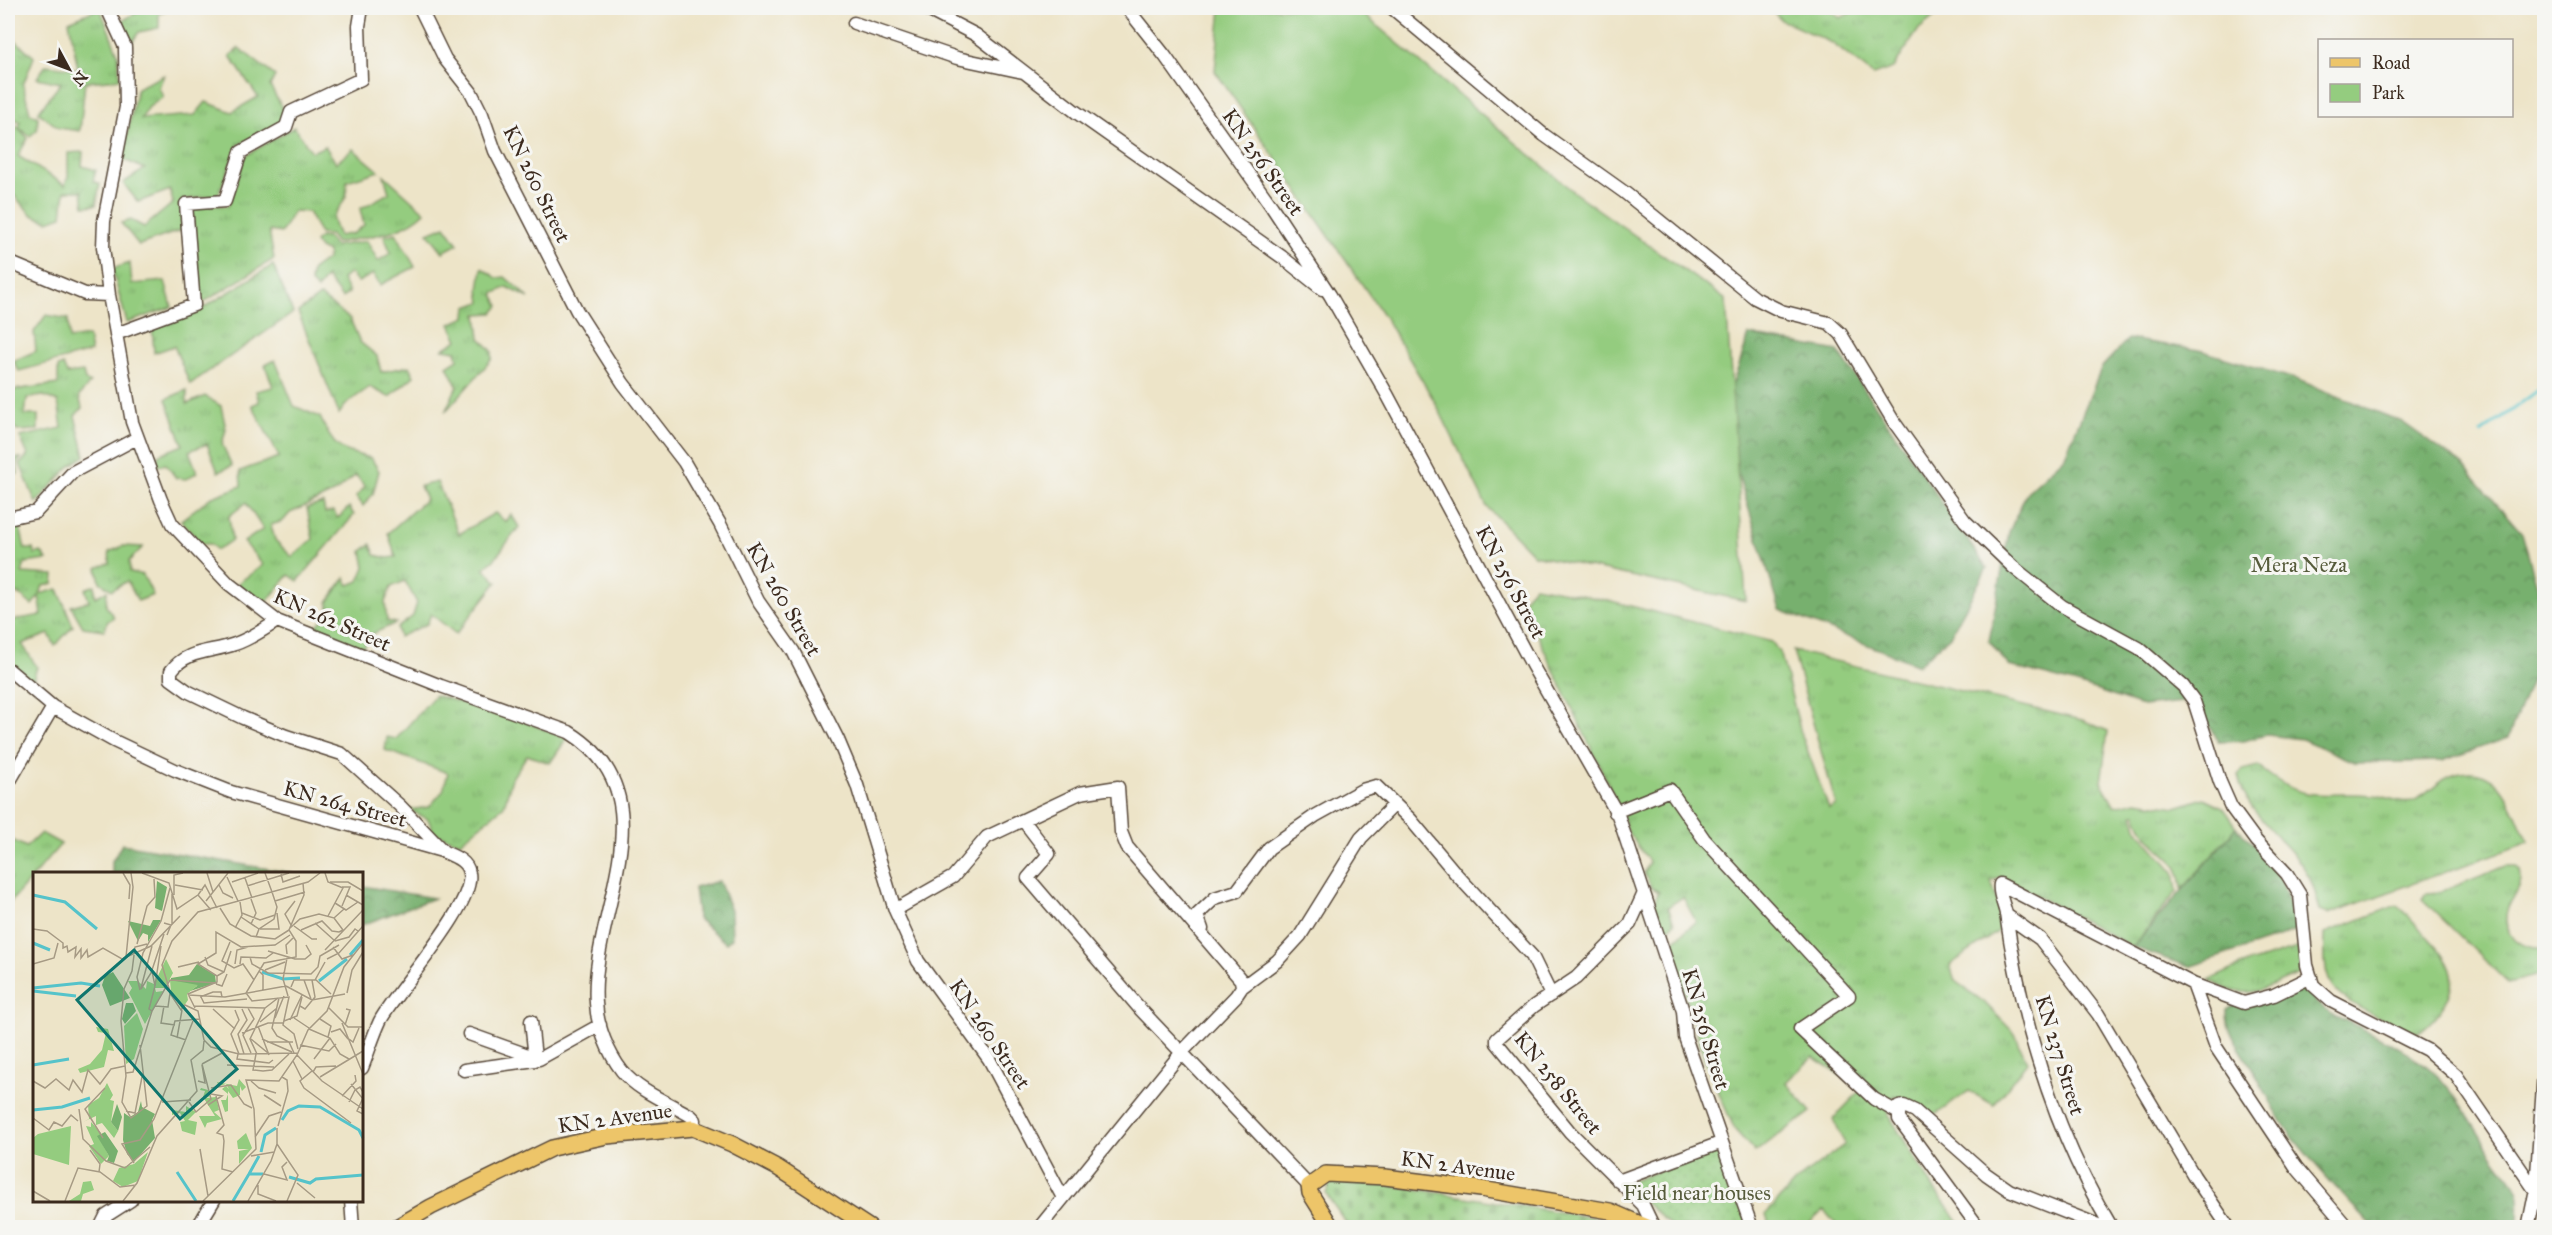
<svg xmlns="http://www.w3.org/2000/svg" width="2552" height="1235" viewBox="0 0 2552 1235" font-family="'IM FELL Great Primer',serif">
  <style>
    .grass { fill: url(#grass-tufts); stroke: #687b4e; stroke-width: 1.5 }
    .forest { fill: url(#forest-crowns); stroke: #596d46; stroke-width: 1.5 }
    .cemetery { fill: url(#cemetery-stones); stroke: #687b4e; stroke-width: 1.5 }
    .park { fill: #94cc7f; stroke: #687b4e; stroke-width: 1.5 }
    .garden { fill: url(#garden-dots); stroke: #687b4e; stroke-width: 1.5 }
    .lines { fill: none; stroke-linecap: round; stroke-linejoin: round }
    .stream { stroke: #55c3ca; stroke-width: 3 }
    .minor-casing { stroke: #564638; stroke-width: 15 }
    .major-casing { stroke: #564638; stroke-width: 18 }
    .minor { stroke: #fff; stroke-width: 12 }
    .major { stroke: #edc569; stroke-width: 15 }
    .labels { text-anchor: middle; stroke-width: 6; stroke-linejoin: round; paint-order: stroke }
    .street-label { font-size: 21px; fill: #3b2a1e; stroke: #f6f6f2 }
    .park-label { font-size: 21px; fill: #565b3b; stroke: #f6f6f2 }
    .inset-river { fill: none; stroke: #55c3ca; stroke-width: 3 }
    .inset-road { fill: none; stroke: #a69a84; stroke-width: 1.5 }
    .view { fill: #0f766e; fill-opacity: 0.15; stroke: #0f766e; stroke-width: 3 }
    .inset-edge { fill: none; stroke: #3b2a1e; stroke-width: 3 }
  </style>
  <defs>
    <pattern id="grass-tufts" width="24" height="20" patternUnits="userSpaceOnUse" patternTransform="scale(1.5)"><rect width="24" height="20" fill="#94cc7f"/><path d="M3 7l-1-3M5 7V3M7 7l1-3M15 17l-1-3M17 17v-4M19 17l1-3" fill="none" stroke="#80af6d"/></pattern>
    <pattern id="forest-crowns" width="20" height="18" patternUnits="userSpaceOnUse" patternTransform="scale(1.5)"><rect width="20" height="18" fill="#77b06e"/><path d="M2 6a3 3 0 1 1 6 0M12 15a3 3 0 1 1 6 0" fill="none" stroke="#638f5a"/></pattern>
    <pattern id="cemetery-stones" width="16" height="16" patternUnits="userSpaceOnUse" patternTransform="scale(1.5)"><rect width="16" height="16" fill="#94cc7f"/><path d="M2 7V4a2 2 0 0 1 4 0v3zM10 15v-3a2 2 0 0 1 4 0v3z" fill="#80af6d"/></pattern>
    <pattern id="garden-dots" width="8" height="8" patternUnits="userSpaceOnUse" patternTransform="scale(1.5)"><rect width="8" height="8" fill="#94cc7f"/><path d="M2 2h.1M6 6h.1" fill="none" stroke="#80af6d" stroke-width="1.8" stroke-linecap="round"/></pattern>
  </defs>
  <rect width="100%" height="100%" fill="#f6f6f2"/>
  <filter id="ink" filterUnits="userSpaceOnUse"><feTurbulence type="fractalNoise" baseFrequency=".0167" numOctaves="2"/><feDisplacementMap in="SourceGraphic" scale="12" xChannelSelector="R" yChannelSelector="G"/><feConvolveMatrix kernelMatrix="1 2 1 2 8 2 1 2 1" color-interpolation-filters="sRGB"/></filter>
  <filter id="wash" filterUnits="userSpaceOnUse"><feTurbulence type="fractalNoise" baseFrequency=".008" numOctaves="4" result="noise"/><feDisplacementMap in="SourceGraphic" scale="24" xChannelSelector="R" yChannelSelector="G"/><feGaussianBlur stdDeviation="1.35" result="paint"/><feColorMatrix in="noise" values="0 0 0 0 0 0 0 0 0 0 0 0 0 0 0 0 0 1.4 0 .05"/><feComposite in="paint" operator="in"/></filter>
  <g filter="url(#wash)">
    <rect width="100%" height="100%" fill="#ede4c8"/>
    <path class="grass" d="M100,8L118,54L120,79L85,82L80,131L59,128L38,112L61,83L37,78L46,65L78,69L69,21Z
      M139,8H169L159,14V28L139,32L130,45L120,22L140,11Z
      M1770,8H1827L1840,18L1861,8H1945L1919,29L1893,68L1873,75L1832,43L1781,20Z
      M13,38L34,57L23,85L30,113L38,117L37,130L30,136L19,128L20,121L9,118L28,138L18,156L65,185L68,177V153L83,152L82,166L96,170L93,181L100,184L96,205L84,206L82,191H65L62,216L48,221L32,215L8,189V200V39Z
      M239,48L275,76L270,86L284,111L283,123L238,145L218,195L182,200V230L139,245L121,223L131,220L144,227L173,203L170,190L138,202L123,183L145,169L122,159L137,88L164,75L159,87L163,97L149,107L141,119L195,115L206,102L232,112L258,97L230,56Z
      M294,127L312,152L325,146L336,163L353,149L379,171L347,181C346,185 347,192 346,196C338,217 326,209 339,236L354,233L364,225L360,209L389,193L384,175L425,212C402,235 367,236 336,243L330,235L320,234L308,212L294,211L281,233L269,231L274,259L199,305L192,204L228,206L245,156Z
      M445,226L458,244L443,252L428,233Z
      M396,233L415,267L380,285L373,274L358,282L350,273L342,279L349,293L342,298L326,277L317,290L310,281L312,270L327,259L328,252L319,248L315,242L320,237L328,238L335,246L367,241L378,261L391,253L384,236Z
      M130,263L132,284L165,281L172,307L127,323L112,269Z
      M273,265L293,313L190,384L174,346L154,353L152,325L195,313Z
      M482,268L497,278L505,277L529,298L507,287L493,294L499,306L493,313L477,314L480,338L492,351V359L445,412L457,386L447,366L458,359L456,351L443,349L458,340L450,324L466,317L467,307L481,302L479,290Z
      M320,296L350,319L360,342L377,356L381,372L409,366L414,376L389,397L370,387L347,403L339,414L298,312Z
      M46,315L68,319L69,339L88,336L91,352L19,371L13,361L36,351L34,332Z
      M275,360L294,406L320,417C335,449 338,450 371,458L379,471L373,494L363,506L356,496L365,487L356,475L335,492L290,513L283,521L271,525L275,540L292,557L313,539L307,508L323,503L325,513L333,511L338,518L349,507L354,515L298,581L289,575L263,606L237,584L263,565L244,542L263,529L246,503L229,516L232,540L217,550L211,544H201L181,520L210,498L241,486L240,471L279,457L252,405L259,402L256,391L273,387L265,365Z
      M63,365L67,374L83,372L85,380L90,383L79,396L82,408L75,416L85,456L71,465L36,503L20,464L28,455L20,437L62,428L58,402L44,396L27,398L25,415H38V430L17,431L10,420L14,407L13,390L58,384V367Z
      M187,390V404L205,396L221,406L226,429L222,444L232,466L218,472L207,444L189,451L197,472L187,479L176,478L166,464L157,466L158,455L183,445L166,399Z
      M9,450L11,459L21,458L17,463L18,474L8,476Z
      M437,482L459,534L495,513L506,522L511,514L519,527L493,561L484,568L497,582L456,634L431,614L427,624L399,637L397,628L413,616L417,603L405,581L391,587L385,602L387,621L396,623L372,634L361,650L313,629L330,613L328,602L345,578L349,585L359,581L365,567L362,551L371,544L375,555L387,558L396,557L388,533L426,499L420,486Z
      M8,522H19L25,549H33L35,554L41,552L47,560L25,563L22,573L54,575L53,584L43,586L40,594L58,589L73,626L55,646L49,634L22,644L37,667L32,683L8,664V615L13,620L42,615L39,596L32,605L17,593L8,602Z
      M123,546L143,547L129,561L130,572L143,575L153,595L138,601L127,581L112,590L100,582L97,568L110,563L109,552Z
      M95,585V597L107,591L106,606L114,617L107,622L104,630L83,627L71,606L89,601L85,589Z
      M1535,586L1611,601L1772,642L1781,655L1801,733L1829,809L1836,805L1793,651L2082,720L2108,731L2101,782L2115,806L2137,801L2176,807L2204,798L2223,807L2237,827L2182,890C2180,855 2161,857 2145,832C2141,827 2139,820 2136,814H2133L2138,830L2174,872L2177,891L2133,947L2001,877L1991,881L1999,906L2000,930L1950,965L1955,981L1984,1002L2015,1034L2027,1062L1994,1105L1969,1091L1935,1115L1894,1096L1888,1114L1932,1186L1963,1227H1838L1824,1210L1805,1227H1770L1766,1214L1794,1183L1845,1144L1833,1119L1862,1089L1813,1057L1786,1082L1811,1112L1755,1152L1735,1130L1707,1066L1670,944L1696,922L1683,897L1668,907L1674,923L1664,934C1658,920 1649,906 1659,892L1651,887L1644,873L1649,861L1629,834L1615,798L1528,616L1524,598Z
      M435,695L518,719L567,738L550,763L527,755L512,778L504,806L460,842L434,833L428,819L409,810L429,807L443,791L448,773L385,750L387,737L396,739Z
      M2258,766C2307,807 2318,790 2373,795C2387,796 2399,804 2412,801C2427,797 2437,781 2451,776C2492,760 2508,794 2521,827C2523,833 2528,836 2529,842L2328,914L2320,911C2316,896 2313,881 2304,868C2283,837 2245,814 2238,775L2243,770Z
      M41,833L61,844L8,905V838L26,847Z
      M2506,866H2515L2520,870C2524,890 2514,892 2508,908C2499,933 2523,951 2544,948V974L2508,983L2422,899L2426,893L2440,892Z
      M2397,905C2407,913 2414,923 2423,932C2448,958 2466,978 2440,1011C2433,1020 2427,1027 2417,1033C2395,1024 2338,1004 2329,980C2323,965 2325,949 2325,933Z
      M2300,947L2301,973C2264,988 2247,1004 2209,980L2243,965Z"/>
    <path class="forest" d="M1749,335L1838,351L1987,568L1950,636L1918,665L1780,610L1721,419Z
      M2128,339L2199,350L2298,380L2402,422L2464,466L2522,533L2543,607V651L2508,738L2442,761L2356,763L2302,739L2267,735L2243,741L2219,742L2194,701L2142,706L2077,684L2009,666L1989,641L2009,532L2027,492L2064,458L2102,367Z
      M2237,827L2278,871L2299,930L2189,967L2133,947Z
      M122,844L292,873H112V861Z
      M719,881L731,911L732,938L726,943L698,919L694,888Z
      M362,886L434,898L362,925Z
      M2300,989C2312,996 2321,1008 2332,1014C2366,1031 2406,1047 2435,1073C2458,1096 2472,1124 2490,1151C2513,1187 2524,1181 2518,1227H2373C2345,1198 2319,1170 2294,1139C2277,1117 2266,1092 2252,1068C2241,1049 2226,1033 2227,1010L2235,1005Z"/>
    <path class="cemetery" d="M1331,1178L1359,1180L1627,1223L1636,1227H1349L1326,1194Z"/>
    <path class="park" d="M1221,8H1356L1575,193L1726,300L1746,601L1534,555L1487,507L1435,402L1384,316L1215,71Z"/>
    <path class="garden" d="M1717,1147L1750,1227H1672L1625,1184Z"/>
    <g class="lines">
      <path class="stream" d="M2481,433L2544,386"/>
    </g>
  </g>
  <g filter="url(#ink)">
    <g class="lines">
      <defs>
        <path id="minor" d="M107,8L125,47L126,107L104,221L103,247L109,295L132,422L161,500L172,524L229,584L277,621L441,686L569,732C674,797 589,913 596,1003C597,1026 608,1053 622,1071C638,1091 669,1103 691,1116L695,1120L693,1128
          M420,8L445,59L471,92L482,114L495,151L577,311L623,383L684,462L720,524L758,601L793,651L838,740L857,785L895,910L918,961L989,1059L1062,1196
          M924,8L976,35L1076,112L1282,257L1322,289
          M1127,8L1165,56L1272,207L1330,295L1388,396L1532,665L1618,815L1683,1011L1685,1037L1752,1228
          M1392,8L1544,135L1624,192L1755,298L1781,311L1829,323L1841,334L1894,422L1965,521L2013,567L2062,606L2139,648L2183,686L2194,701L2220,782L2231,807L2256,841L2287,874L2300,895L2307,965L2313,985L2331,1001L2427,1050L2456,1075L2544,1203
          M854,23L957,58L1023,72
          M8,262L85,294L109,295
          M116,334L194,305L186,204L225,201L241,152L286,127L291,112L361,79L359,26L362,8
          M8,518L36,512L73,472L137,438
          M277,621C263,630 250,639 235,644C211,653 187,649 171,671V679L189,692L243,718L286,736L342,754L400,806L442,850
          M8,669L53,707L114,741L175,770L231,792L442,851C453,856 467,860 469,873C476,904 397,989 380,1021C373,1036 368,1053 362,1068
          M8,784L53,707
          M1615,812L1670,790L1704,839L1849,996L1800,1029L1874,1099L1897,1112
          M1023,820L1049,854L1028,878L1141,1010L1309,1186
          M1644,893L1630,924L1576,978L1534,1006L1497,1039V1043L1570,1132L1643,1205L1654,1228
          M895,910L953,877L987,837L1080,793L1118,787L1121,832L1127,847L1241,980L1242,987L1236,996L1182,1052L1039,1228
          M2006,915L2040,939L2098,1014L2194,1176L2229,1228
          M1202,929L1197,915L1215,898L1237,891L1269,848L1315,816L1362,790L1376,786L1411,820L1457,875L1532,956L1551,995
          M2193,984L2244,1003L2274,995L2311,977
          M1242,987L1277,961L1300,936L1361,838L1395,804
          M531,1021L535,1058
          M469,1034L539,1059L600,1025
          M464,1070L535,1060
          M1618,1181L1720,1143
          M351,1200L353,1228
          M100,1228L106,1216L131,1200
          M197,1228L214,1200
          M1979,1228L1899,1119V1107L1904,1106L1915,1111L1986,1174L2009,1190L2106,1228
          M2112,1228C2054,1132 2022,1025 2006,914C2004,904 1998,893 2000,884L2193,984L2216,1047L2296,1167L2348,1228
          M2528,1228L2536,1189L2544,1071"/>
        <path id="major" d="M395,1228L431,1207L552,1148L607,1136L693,1128L732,1144L778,1168L870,1228
          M1332,1228L1310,1193L1309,1186L1326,1174L1385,1177L1481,1189L1610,1211L1649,1228"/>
      </defs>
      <use href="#minor" class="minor-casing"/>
      <use href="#major" class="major-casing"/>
      <use href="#minor" class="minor"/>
      <use href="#major" class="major"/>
    </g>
  </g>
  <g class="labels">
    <g class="street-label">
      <text transform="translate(1263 162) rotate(55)" y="7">KN 256 Street</text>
      <text transform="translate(537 184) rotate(64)" y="7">KN 260 Street</text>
      <text transform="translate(1511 582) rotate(62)" y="7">KN 256 Street</text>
      <text transform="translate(784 599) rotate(60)" y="7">KN 260 Street</text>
      <text transform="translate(332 620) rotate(24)" y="7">KN 262 Street</text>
      <text transform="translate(345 804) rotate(15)" y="7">KN 264 Street</text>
      <text transform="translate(1706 1029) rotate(74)" y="7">KN 256 Street</text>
      <text transform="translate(990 1034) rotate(56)" y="7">KN 260 Street</text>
      <text transform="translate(2060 1055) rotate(73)" y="7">KN 237 Street</text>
      <text transform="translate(1558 1083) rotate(51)" y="7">KN 258 Street</text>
      <text transform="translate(615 1118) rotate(-8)" y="7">KN 2 Avenue</text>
      <text transform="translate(1458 1166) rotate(8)" y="7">KN 2 Avenue</text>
    </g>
    <g class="park-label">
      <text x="2299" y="572">Mera Neza</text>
      <text x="1697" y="1200">Field near houses</text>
    </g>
  </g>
  <g transform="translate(33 872)">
    <rect width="330" height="330" fill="#ede4c8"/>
    <path d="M133,87L140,101L132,116H122L123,120L130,119L112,152L96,121L99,116L95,109H105L113,117L114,109L121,112ZM63,155L75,157L81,179L75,178L71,195L47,201L45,197L57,192L69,178L73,161L65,160ZM206,207L213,215L209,219L207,214V223L200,226L195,219V239L192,240L188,228H193L195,222L189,217L193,214L196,217L193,212L186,214L184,210L204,214ZM74,211L80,223L77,228L81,229L78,250L85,259L81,266L69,251L63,253V244L50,250L56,247L55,233L66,226ZM168,216L175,218L177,224L173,226L183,225L186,238L181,240L189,247L174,251L172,256L166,244H182L170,225L172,219L167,218ZM153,234L163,240L155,248L164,250L162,263L149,259L147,250L152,249L147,241L139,243V238L153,240ZM58,250L68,261L66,266L76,284L68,292L56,274L61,272L53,254L58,255ZM38,254L36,293L0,282V266L5,262ZM213,261L219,276L206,292V279L216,277H205L204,269ZM115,280L105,309L90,315L80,309L86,296L101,292ZM58,309L61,318L50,322L48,329H36L47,322L50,310Z" fill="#94cc7f"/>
    <path d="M124,9L134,15L129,39L122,36ZM120,48H128L115,70V63L110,61L105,69L95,49L117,54ZM164,92L182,103L183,111L157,119L164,114L138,112V106L156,103ZM80,100L97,126L77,134L69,113L72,104ZM93,131H100L103,139L92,152L89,147ZM108,229L109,235L122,242L119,248L122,266L101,290L94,282L90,268L91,241L97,245L105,240ZM84,232L89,245L85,259L78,250ZM72,260L85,279L81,291L74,289L76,284L64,264Z" fill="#77b06e"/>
    <path d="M137,108L165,113L154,122L155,128L149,137L138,120Z" fill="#94cc7f"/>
    <path d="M104,141L110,157L101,187L93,192L91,154Z" fill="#94cc7f"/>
    <path class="inset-river" d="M0,23L32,30L64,57M0,71L17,78M317,83L330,68M229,100L250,107L267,106M286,109L314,87M0,116L48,111L67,114M0,119L43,124M0,193L36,187M0,238L29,235L57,226M249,248L255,239L266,234L287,235L326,258L330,266M228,280L232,263L243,256M144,300L163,329M216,302L226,284M256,305L277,311L283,307L330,303M200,329L216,302H230"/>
    <path class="inset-road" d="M90,1L97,13L96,27M109,1L136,11L144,37L165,23L178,38M174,1L180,20M232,1L239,20M292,1L295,10L310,16L295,44M248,2L250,10L267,4M194,5L205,29M212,6L219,26M199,10L225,1M297,10H315L330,19M142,13L170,18M186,13L190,21L200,26M214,14L256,1M141,23V3L150,1M165,23L172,13L184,36M313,23L330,33M218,27L223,41L218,52M173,29L195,1M242,29L272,20M302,31L313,38L325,30M309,34L317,15H309M187,36L197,52L218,64L242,67L256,58M209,41L227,48L242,43M208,45L226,57M131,51L138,53L134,63M282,51L302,69M139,52V22M258,53L252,42L262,29M261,54L279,67H284M202,56L209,43L207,30M257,56L267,47L286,42L301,46L311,37M0,57L14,59L30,71V76L34,74L35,80L43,75L42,85L48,77V86L54,78L55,85L70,76L89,87L118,74L147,44M227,57H246L244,41M268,58L289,49L299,59L306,60L310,58L301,46M223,65L226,57L241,47L244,35L239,20M302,69L316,65L322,57L325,59M197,70L189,89L201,96L210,92L221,108M104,72L114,34L122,25L121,7M300,75L309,87L320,83M292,78L330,38M235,79L262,87M254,82L253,73L260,66M93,85L100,15L98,1M172,85L175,93L191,100M217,85L219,92L235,101L278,102L285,95L287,84L306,73M254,86L250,107L255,124M261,87H272L278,82L273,73M294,87L306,81L330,54M0,92L21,86L25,71M202,92L204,78L215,75M207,92L208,85L233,86L240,81M145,95L166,90M232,98L252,90M119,99L122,114L128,74M226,99L230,103V118M184,104L191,100L198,79M282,107L298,122M271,108L278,127M183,112L189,114L194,102M253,114L279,128L312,122M258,115L261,108H282L292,90M108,116L119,74M108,117L118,101L131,62M107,118L104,105L110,81L128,49L137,16M314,121L319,98L330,80M155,123L192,125L253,114M167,125L180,120H188L189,125M168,125L171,131L214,127M246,126L239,156L244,164L256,170L261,181M122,134L135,135L137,121M131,134L128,151L142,153M161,134L232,136L245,126M267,134L272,137L282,125L279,108M295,135L315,155H330M162,136L155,122L184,110V104L165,92L183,81V60L208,75L242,73L257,63M215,136L221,147L210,163L218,181M180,137L202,157M209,137L214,148L205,162L211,182M202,138L206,148L198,162L206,182M119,139L116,137L122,114M242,146L251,124M261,146L276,156M287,147L298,154L295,165M257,148L269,123M251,149L264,144L269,125M227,150L244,136M309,151L330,202M312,153L317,138L313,137M225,154L236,183M276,157L297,166L307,182L316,187M298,160L307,157L315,167M209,161L235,151H250M144,166L149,138M218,167L235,181M229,167L259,180M316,167L320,170L326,156M153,168L138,163L142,149L167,147M234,170H260M107,173L114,234L98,246L89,230L93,204L88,149L91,117L99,99L102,75L114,72M267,173L296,179L303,172M265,177L261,162L250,153L256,125L219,129L213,121L231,91L263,85V69L256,58L271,23L270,11M265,181L206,182L178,175L171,168L165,139L152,133L148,138L138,123L129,93L139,69L165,40L275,10L287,1M205,182L204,187L236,191L240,188M223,182L220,198L230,199L239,198L256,182M224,182L217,167L232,136M264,183L289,209L330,237M281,187L297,166M260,189L269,207M169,192L191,180M194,193L241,195M279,199L267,209L271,216L318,251M280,200L283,195L303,194M93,201L100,200L119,139L137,108L184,111M287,205L330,179M0,209L12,216L23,207L36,218L40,208L49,220L55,198L67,212L78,197L92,194M165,209L172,211L169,193M218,209L226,216L243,221M318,212L330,227M178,216L198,213L211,232L219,236M231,223L248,234M183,224L191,253L184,261L190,263L191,269L189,297L200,300M309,224L323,209L322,203M330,226L324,239L330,242M129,230L158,228M156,230L163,240L178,227L169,192M316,230L322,218L327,215L330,220M175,233L189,224L178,222M46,237L50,267L73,289L92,296L117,275M93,239L102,241L109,205M0,246L16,258L21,250L29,254L38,243L45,249M245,254L255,219L254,208L249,205M222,265L236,244L248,240M70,266L52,237L72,216M244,272L265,303L254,329M167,277L175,324M57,278L67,292L66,300M218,284L241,280M101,291L89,272L107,268L121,247L160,149M231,302L254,308L249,295L254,290M264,311L282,326M225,313V322L243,329M0,319L17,329M32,329L45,296L67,300L87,315L103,313M90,329L104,311L124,264L164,219L158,188L170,178L171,169M170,329L223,277L221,237L213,208L246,209L264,183L275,158L294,139L311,95L330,71M215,329L238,289L244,272V256"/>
    <path class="view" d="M101,78L204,197L147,247L44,128Z"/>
    <rect width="330" height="330" class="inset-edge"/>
  </g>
  <rect width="2552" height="1235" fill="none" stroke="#f6f6f2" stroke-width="30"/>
  <rect x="2318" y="39" width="195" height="78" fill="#f6f6f2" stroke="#aba49d" stroke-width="1.5"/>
  <rect x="2330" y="58" width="30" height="9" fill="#edc569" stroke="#aba49d" stroke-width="1.5"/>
  <text x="2372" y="69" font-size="18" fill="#3b2a1e">Road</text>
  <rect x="2330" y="84" width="30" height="18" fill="#94cc7f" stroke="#aba49d" stroke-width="1.5"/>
  <text x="2372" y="99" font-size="18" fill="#3b2a1e">Park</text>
  <g transform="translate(69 69) rotate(131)" stroke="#f6f6f2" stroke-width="4.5" paint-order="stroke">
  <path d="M0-4.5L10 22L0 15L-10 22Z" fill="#3b2a1e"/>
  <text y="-9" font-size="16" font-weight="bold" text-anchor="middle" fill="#3b2a1e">N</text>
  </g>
</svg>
